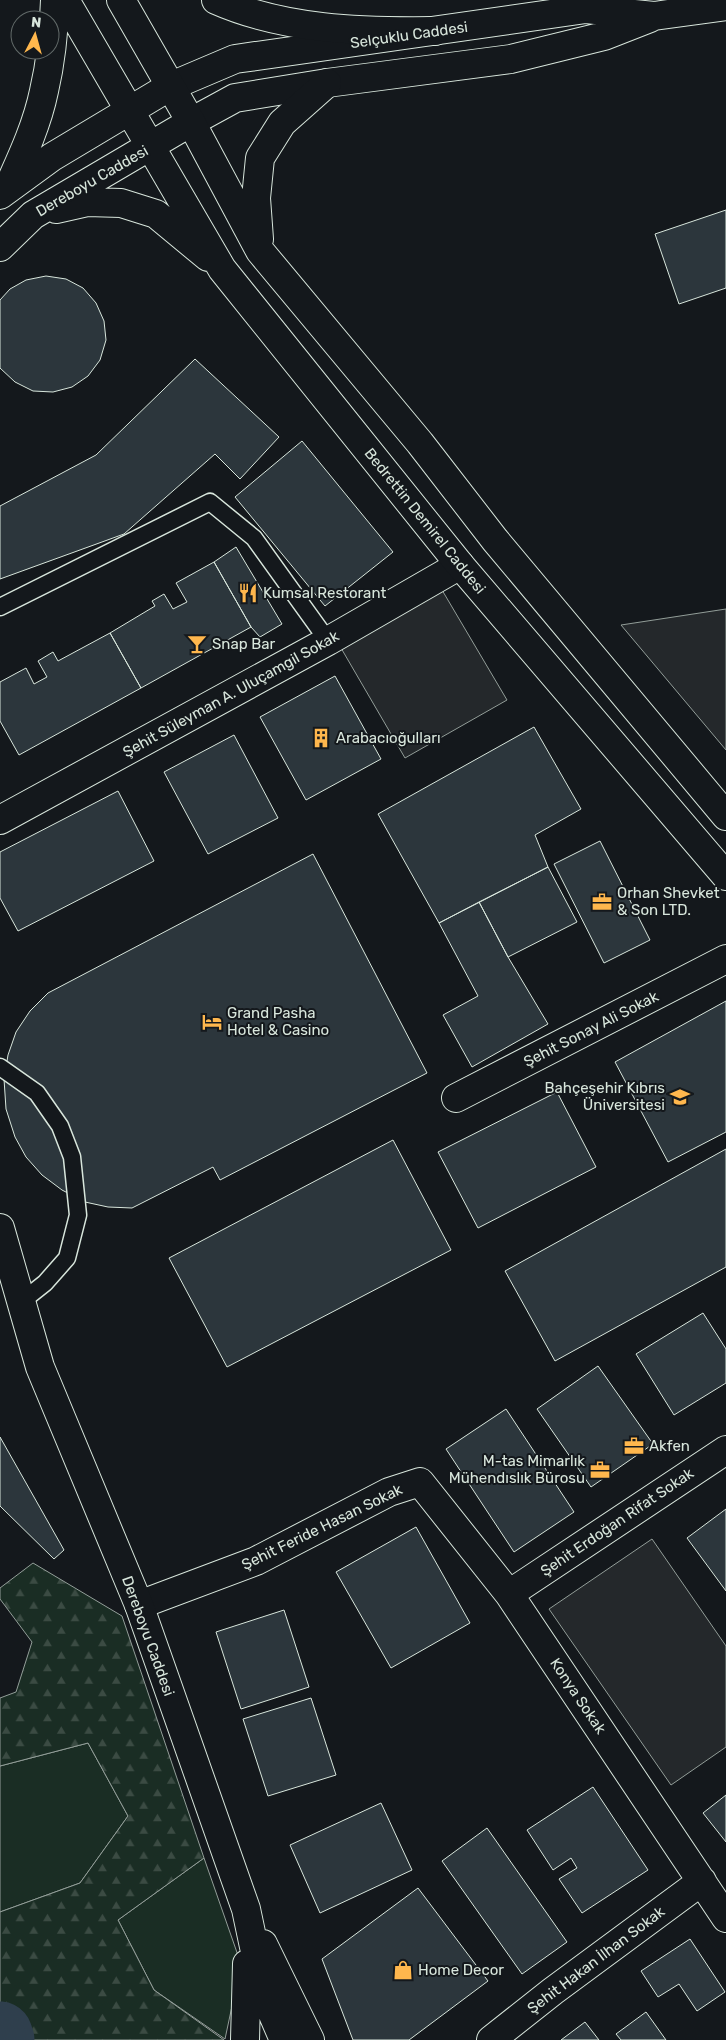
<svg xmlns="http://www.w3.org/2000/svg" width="726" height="2040" viewBox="0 0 726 2040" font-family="Rubik,sans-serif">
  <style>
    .grass { fill: #1a2d24; stroke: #939e99 }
    .forest { fill: url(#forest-firs); stroke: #939e99 }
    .parking { fill: #24282b; stroke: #939e99 }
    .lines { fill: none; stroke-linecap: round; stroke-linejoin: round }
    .river { stroke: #2f3f4d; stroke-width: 65 }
    .building { fill: #2c363c; stroke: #d8e6dc }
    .service-casing { stroke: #d8e6dc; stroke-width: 19 }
    .minor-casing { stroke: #d8e6dc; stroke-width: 30 }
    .primary-casing { stroke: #d8e6dc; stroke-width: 30 }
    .service { stroke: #14181c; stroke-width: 16 }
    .minor { stroke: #14181c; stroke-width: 28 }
    .primary { stroke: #14181c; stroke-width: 28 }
    .labels { text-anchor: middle; stroke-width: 4; stroke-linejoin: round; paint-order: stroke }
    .street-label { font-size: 15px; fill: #d8e6dc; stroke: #14181c }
    .poi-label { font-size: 15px; fill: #d8e6dc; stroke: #14181c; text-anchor: start }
  </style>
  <defs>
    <pattern id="forest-firs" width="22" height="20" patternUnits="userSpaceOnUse" patternTransform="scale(1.25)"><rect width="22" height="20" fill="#1a2d24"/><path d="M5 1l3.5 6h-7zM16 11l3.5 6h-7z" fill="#3b4b43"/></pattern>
  </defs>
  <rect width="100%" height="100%" fill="#14181c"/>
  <path class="grass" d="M88,1743L128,1816L80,1883L0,1912V1766Z
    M204,1858L241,1964L225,2039L154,1990L118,1920Z"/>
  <path class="forest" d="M33,1563L122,1616L204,1858L118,1920L154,1990L224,2040H0V1912L80,1883L128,1816L88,1743L0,1766V1698L16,1692L32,1642L0,1599V1588Z"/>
  <path class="parking" d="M442,590L507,700L405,758L341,648Z
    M726,609V750L621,625Z
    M652,1539L726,1646V1747L671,1785L549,1609Z"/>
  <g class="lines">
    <path class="river" d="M0,2034L2,2040"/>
  </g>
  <path class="building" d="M726,210V288L679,304L655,234Z
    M46,276L66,279L83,288L96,303L104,321L106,340L100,360L88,376L72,387L53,392L33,391L15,382L0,368V300L10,289L26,280Z
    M195,359L279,437L240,479L215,454L124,534L0,579V506L96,455Z
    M302,441L393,552L325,606L235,497Z
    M236,547L282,624L260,637L251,627L214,562Z
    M214,562L251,627L141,688L110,633L155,606L152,601L164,594L173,609L187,602L176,583Z
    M110,633L141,688L19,755L0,721V682L26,668L34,684L47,677L38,661L53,652L58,661Z
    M335,676L381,759L306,800L260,717Z
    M534,727L581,809L535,835L548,867L439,923L378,814Z
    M234,735L278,818L208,854L164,772Z
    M118,791L154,861L18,931L0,898V852Z
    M600,841L650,940L604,963L554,864Z
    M313,854L427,1073L220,1180L213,1167L132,1208L108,1207L85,1202L62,1190L42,1175L26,1157L15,1137L6,1109L4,1079L8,1055L16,1032L30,1011L48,993Z
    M548,867L577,922L508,957L479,902Z
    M479,902L508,957L548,1024L472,1067L443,1015L478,996L439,923Z
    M726,1001V1132L668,1162L615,1062Z
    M557,1092L596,1167L478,1228L438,1152Z
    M393,1140L451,1250L227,1367L169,1258Z
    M726,1149V1267L555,1361L505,1271Z
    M703,1313L726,1349V1383L674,1415L636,1354Z
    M598,1366L653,1444L591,1487L537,1409Z
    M506,1409L574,1512L514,1552L446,1449Z
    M0,1437L64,1550L54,1559L0,1506Z
    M726,1509V1591L687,1538Z
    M416,1527L470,1623L391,1668L336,1572Z
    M284,1610L309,1687L241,1709L216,1632Z
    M311,1698L336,1775L268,1796L243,1719Z
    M593,1787L648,1870L582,1913L559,1879L577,1868L571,1858L553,1870L527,1830Z
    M726,1795V1842L703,1813Z
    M381,1803L412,1870L320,1913L290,1845Z
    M487,1828L567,1942L522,1974L442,1861Z
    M418,1888L488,1981L409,2040H353L322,1959Z
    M690,1939L725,1992L697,2011L679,1984L658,1997L641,1971Z
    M646,2012L666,2040H621L616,2034Z
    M585,2022L599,2040H561Z"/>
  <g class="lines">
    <defs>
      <path id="service" d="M0,607L210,502L254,538L328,641
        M0,1067L37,1093L60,1126L72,1157L78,1215L67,1258L45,1283L21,1302"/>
      <path id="minor" d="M169,87L235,59L586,9L654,16L726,6
        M191,122L235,98L327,83L511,59L604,36L650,18
        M0,820L328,641L460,565
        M456,1098L726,959
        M509,1594L726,1450
        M139,1605L256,1561L389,1492L420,1482L509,1594L726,1918
        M491,2040L553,1991L702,1881"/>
      <path id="primary" d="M65,0L222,269L460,565L726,876
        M121,0L191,122L260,251L420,443L495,540L726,816
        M216,0C284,30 361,32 435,31
        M8,188C22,157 37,125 44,91C51,61 54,31 55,0
        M0,195L52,157L169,87
        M56,209L87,202L121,203L156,214L208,257
        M259,239L256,198L260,158L282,123L327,83
        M0,247L33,215L191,122
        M0,1228L40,1367L139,1605L246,1909L264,1994L284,2040
        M263,1944L310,2040
        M245,2040L247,1964"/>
    </defs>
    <use href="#service" class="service-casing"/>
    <use href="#minor" class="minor-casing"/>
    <use href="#primary" class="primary-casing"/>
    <use href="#service" class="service"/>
    <use href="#minor" class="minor"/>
    <use href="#primary" class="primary"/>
  </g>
  <defs>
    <symbol id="restaurant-bare" viewBox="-9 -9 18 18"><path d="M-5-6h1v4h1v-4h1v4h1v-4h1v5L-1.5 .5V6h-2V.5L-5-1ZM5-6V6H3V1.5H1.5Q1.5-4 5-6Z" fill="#ffb74d" stroke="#14181c" stroke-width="2.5" paint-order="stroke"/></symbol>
    <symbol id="bar-bare" viewBox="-9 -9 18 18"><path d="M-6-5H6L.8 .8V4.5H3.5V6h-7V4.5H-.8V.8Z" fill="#ffb74d" stroke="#14181c" stroke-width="2.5" paint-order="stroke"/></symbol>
    <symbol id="building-bare" viewBox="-9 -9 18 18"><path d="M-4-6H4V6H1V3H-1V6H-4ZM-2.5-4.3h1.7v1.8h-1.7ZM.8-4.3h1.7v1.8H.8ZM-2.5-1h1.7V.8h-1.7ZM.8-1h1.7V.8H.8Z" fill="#ffb74d" stroke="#14181c" stroke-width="2.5" paint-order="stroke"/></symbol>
    <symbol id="office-bare" viewBox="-9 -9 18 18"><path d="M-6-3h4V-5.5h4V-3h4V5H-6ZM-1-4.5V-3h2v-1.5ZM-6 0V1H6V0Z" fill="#ffb74d" stroke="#14181c" stroke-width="2.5" paint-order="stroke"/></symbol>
    <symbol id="hotel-bare" viewBox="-9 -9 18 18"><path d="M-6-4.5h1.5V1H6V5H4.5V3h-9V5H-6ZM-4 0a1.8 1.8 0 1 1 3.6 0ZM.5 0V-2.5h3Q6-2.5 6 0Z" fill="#ffb74d" stroke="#14181c" stroke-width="2.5" paint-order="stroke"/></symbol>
    <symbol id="university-bare" viewBox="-9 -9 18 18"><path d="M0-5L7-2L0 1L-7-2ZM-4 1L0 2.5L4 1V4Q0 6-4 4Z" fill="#ffb74d" stroke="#14181c" stroke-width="2.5" paint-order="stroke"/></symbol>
    <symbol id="shop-bare" viewBox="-9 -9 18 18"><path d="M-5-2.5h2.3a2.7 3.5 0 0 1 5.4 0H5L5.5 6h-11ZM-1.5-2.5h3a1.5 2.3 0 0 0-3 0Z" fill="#ffb74d" stroke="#14181c" stroke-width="2.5" paint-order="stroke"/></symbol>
  </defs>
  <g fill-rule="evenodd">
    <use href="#restaurant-bare" x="234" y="579" width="28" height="28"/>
    <use href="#bar-bare" x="183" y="630" width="28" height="28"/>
    <use href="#building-bare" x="307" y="724" width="28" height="28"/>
    <use href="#office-bare" x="588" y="888" width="28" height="28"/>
    <use href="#hotel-bare" x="198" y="1008" width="28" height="28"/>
    <use href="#university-bare" x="666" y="1083" width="28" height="28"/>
    <use href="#office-bare" x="620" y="1432" width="28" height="28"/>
    <use href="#office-bare" x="586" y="1456" width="28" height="28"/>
    <use href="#shop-bare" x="389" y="1956" width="28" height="28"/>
  </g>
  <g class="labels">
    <g class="street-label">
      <text transform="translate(409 35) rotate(-8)" y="5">Selçuklu Caddesi</text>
      <text transform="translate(92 181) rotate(-30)" y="5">Dereboyu Caddesi</text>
      <text transform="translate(425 521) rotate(51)" y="5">Bedrettin Demirel Caddesi</text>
      <text transform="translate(231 694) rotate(-29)" y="5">Şehit Süleyman A. Uluçamgil Sokak</text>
      <text transform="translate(591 1029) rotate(-27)" y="5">Şehit Sonay Ali Sokak</text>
      <text transform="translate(617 1522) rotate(-34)" y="5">Şehit Erdoğan Rifat Sokak</text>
      <text transform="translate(322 1527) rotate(-26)" y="5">Şehit Feride Hasan Sokak</text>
      <text transform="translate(148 1636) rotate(70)" y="5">Dereboyu Caddesi</text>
      <text transform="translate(578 1696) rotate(56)" y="5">Konya Sokak</text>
      <text transform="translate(596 1960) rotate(-37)" y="5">Şehit Hakan İlhan Sokak</text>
    </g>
    <g class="poi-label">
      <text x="263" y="598">Kumsal Restorant</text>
      <text x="212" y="649">Snap Bar</text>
      <text x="336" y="743">Arabacıoğulları</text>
      <text x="617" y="898">Orhan Shevket<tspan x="617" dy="17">&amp; Son LTD.</tspan></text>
      <text x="227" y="1018">Grand Pasha<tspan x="227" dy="17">Hotel &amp; Casino</tspan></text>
      <text x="665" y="1093" text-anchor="end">Bahçeşehir Kıbrıs<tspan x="665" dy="17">Üniversitesi</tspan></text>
      <text x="649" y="1451">Akfen</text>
      <text x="585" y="1466" text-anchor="end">M-tas Mimarlık<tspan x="585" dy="17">Mühendıslık Bürosu</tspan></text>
      <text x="418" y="1975">Home Decor</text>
    </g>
  </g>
  <g transform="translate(35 35) rotate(6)"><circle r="24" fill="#14181c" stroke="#626a69"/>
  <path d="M0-4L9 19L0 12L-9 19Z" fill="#ffb74d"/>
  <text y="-8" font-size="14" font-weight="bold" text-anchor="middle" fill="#d8e6dc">N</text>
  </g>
</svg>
